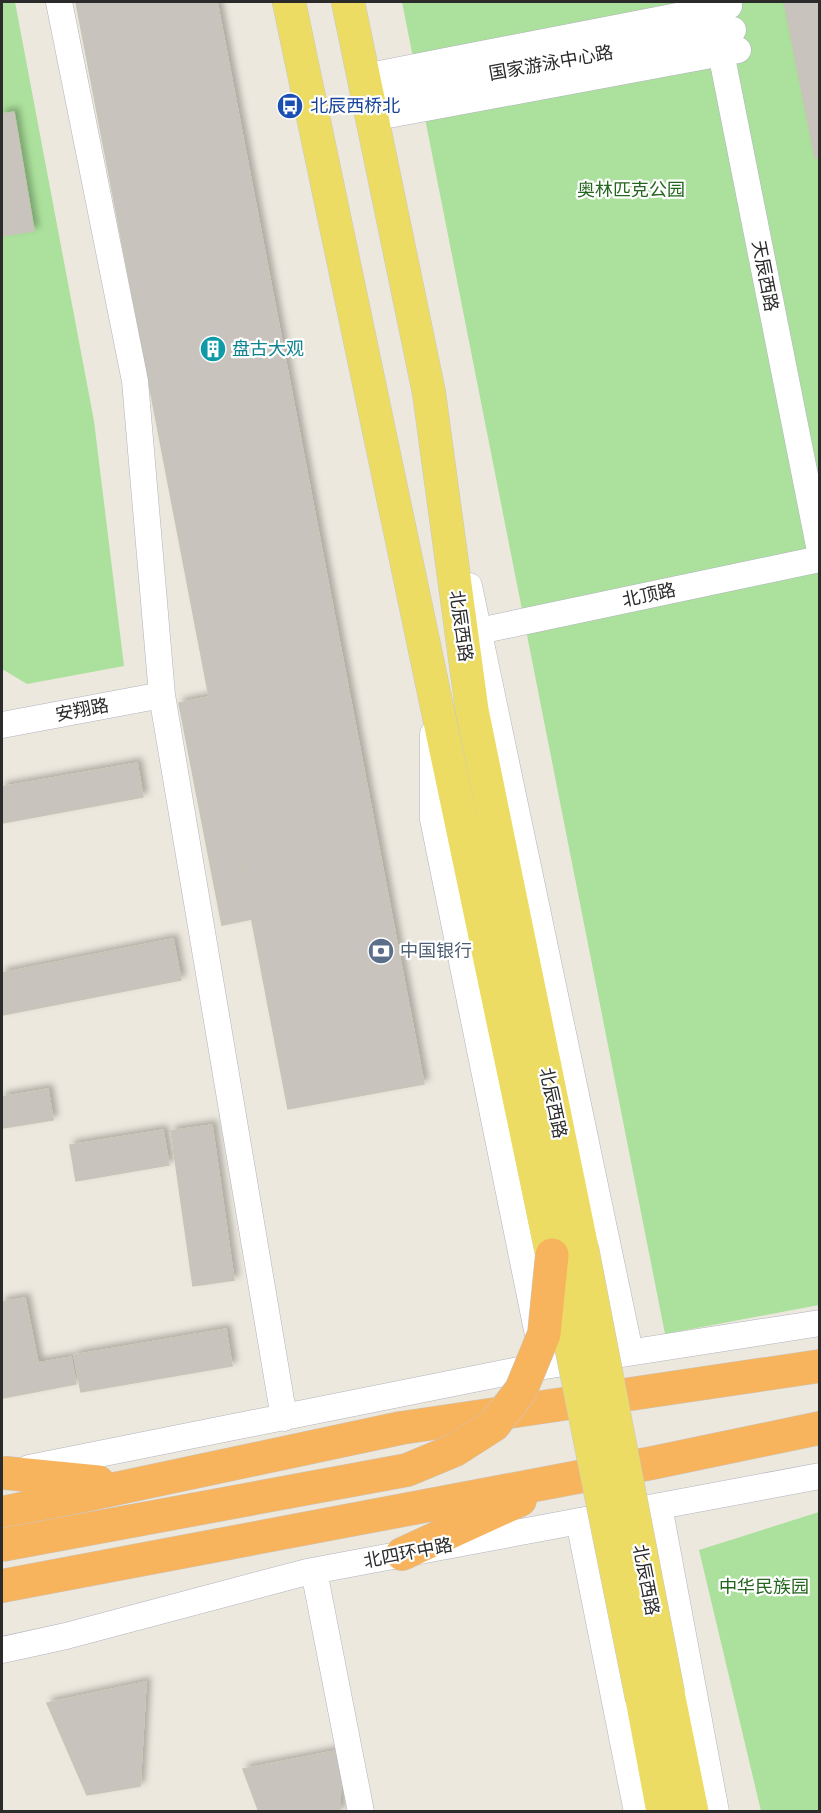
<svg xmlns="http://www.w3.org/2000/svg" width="821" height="1813" viewBox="0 0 821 1813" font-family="Ubuntu,'Noto Sans SC',sans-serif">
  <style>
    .green { fill: #abe19c }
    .building { fill: #c8c4bd; stroke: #c8c4b7; stroke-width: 1.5; filter: url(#shadow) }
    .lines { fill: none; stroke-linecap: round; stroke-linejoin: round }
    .minor-casing { stroke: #b1b2be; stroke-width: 27 }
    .major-casing { stroke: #c8c8c8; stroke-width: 34 }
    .highway-casing { stroke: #c8c8c8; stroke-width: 34 }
    .minor { stroke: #fff; stroke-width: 26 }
    .major { stroke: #ecdc63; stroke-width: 33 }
    .highway { stroke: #f8b35d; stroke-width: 33 }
    .major-bridge-casing { stroke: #c8c8c8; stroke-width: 34; stroke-linecap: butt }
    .highway-bridge-casing { stroke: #c8c8c8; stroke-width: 34; stroke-linecap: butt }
    .major-bridge { stroke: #ecdc63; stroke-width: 33 }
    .highway-bridge { stroke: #f8b35d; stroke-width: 33 }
    .labels { text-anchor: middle; stroke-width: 4.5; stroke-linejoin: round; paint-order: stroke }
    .street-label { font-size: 18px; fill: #2b2b2b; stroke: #fff }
    .transit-label { font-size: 18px; fill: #164399; stroke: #fff; text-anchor: start }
    .park-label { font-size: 18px; fill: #23661d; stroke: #fff }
    .culture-label { font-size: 18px; fill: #0d838f; stroke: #fff; text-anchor: start }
    .service-label { font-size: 18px; fill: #4e5e75; stroke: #fff; text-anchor: start }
  </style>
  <defs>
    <filter id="shadow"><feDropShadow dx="4.5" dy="-4.5" stdDeviation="3" flood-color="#0004"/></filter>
  </defs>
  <rect width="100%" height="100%" fill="#ece8de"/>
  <path class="green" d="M2,2H15L94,421L124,666L27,684L2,669Z
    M402,2H819V1305L665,1334Z
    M819,1512V1811H761L699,1550Z"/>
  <path class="building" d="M76,2H217L424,1084L288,1109Z
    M784,2H820V157L815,158Z
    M14,112L34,231L2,236V114Z
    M209,697L252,919L222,925L179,703Z
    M137,763L143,797L2,823V787Z
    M173,939L181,980L2,1015V973Z
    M48,1089L53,1120L2,1128V1097Z
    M212,1125L234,1280L193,1286L171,1131Z
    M163,1130L169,1165L76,1181L70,1145Z
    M25,1298L38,1363L71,1357L76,1384L2,1398V1302Z
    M226,1329L232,1366L81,1392L74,1355Z
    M146,1682L140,1786L87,1795L47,1703Z
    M341,1750L340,1812H259L243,1769Z"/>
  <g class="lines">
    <defs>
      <path id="minor" d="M59,2L135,381L162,695L284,1418
        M711,2L820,551
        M364,77L729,6
        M368,96L733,30
        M372,118L738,50
        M469,586L630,1352
        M479,631L820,559
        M2,725L162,695
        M433,734V819L538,1335
        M29,1468L519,1370L820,1323
        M659,1506L716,1812
        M579,1521L637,1812
        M314,1571L361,1812
        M2,1650L66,1636L307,1572L820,1476"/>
      <path id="major" d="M289,2L552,1255
        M348,2L429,393L472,710L582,1248
        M668,1693L692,1812
        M642,1699L663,1812"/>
      <path id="highway" d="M6,1473L98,1482
        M2,1513L401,1428L820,1366
        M402,1554L520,1500
        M2,1586L652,1463L820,1428"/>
    </defs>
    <use href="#minor" class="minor-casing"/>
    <use href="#major" class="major-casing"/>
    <use href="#highway" class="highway-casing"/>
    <use href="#minor" class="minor"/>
    <use href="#major" class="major"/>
    <use href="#highway" class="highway"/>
    <defs>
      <path id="major-bridge" d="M582,1248L668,1693
        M555,1266L642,1699"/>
      <path id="highway-bridge" d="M2,1545L407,1470L455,1450L494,1425L521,1390L544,1334L552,1255"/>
    </defs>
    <use href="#major-bridge" class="major-bridge-casing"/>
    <use href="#highway-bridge" class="highway-bridge-casing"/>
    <use href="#major-bridge" class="major-bridge"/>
    <use href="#highway-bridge" class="highway-bridge"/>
  </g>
  <defs>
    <symbol id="bus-disc" viewBox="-11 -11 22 22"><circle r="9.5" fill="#1a4fb4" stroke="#fff"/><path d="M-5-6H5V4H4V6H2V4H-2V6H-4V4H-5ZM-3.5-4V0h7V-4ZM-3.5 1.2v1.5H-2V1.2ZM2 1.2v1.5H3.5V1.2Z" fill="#fff"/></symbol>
    <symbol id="building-disc" viewBox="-11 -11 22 22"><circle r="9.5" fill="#0f9aa8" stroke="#fff"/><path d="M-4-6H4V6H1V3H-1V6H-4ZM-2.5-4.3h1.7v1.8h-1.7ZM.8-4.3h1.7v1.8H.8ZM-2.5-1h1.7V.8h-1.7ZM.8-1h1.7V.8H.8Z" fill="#fff"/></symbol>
    <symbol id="bank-disc" viewBox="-11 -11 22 22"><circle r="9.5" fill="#5c6f8a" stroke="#fff"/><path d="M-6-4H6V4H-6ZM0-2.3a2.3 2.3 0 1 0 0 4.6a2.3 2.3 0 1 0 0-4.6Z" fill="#fff"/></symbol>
  </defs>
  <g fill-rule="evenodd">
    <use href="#bus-disc" x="275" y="91" width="30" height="30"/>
    <use href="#building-disc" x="198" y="334" width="30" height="30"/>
    <use href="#bank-disc" x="366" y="936" width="30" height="30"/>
  </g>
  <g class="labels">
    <g class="street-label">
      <text transform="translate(551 63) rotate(-10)" y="6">国家游泳中心路</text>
      <text transform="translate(765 276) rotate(79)" y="6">天辰西路</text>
      <text transform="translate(649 595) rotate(-12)" y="6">北顶路</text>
      <text transform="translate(461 626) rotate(82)" y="6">北辰西路</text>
      <text transform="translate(82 710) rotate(-11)" y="6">安翔路</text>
      <text transform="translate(553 1103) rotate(78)" y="6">北辰西路</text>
      <text transform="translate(408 1553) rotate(-11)" y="6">北四环中路</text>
      <text transform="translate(646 1580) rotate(79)" y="6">北辰西路</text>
    </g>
    <g class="transit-label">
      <text x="310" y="112">北辰西桥北</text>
    </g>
    <g class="park-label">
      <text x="631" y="196">奥林匹克公园</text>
      <text x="764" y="1593">中华民族园</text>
    </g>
    <g class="culture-label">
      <text x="232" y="355">盘古大观</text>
    </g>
    <g class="service-label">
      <text x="400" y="957">中国银行</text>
    </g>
  </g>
  <rect width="821" height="1813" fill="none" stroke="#2b2b2b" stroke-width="6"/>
</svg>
